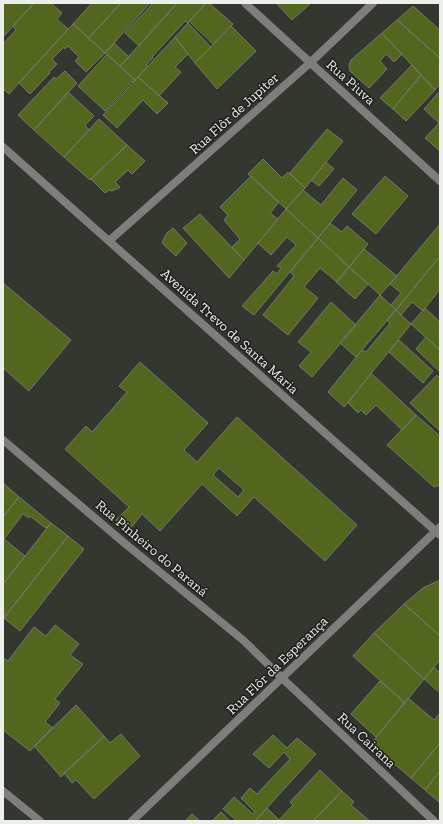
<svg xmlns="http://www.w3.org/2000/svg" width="443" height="824" viewBox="0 0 443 824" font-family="'Zilla Slab',serif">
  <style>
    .building { fill: #53661d; stroke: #73776d; fill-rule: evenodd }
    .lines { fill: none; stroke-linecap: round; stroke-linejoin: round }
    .minor { stroke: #7e7f7b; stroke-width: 8 }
    .labels { text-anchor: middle; stroke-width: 3; stroke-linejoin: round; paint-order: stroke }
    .street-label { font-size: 14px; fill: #edf0ea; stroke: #1d1e1a }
  </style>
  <rect width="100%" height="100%" fill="#34372f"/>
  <path class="building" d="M3,3H34L4,36L3,34Z
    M34,3H51L62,13L57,19L68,29L9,94L3,89V44L16,30L13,26Z
    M92,3H121L89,38L73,24Z
    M121,3H150L105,53L89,38Z
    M153,3H177L139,46L125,33Z
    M177,3H206L188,23L185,21L152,57L153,58L146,65L148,66L135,80L120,66Z
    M206,3H209L233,24L213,44L189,21Z
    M276,3H311L292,20Z
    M413,6L440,30V58L397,20Z
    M397,20L440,58V84L435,90L382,33Z
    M188,23L211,47L195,63L175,37Z
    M73,24L105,53L86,72L75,61L79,57L68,46L65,49L64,47L52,59L57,64L49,72L50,73L30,94L19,83Z
    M231,26L256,51L217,89L195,63Z
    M382,33L402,54L394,62L386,54L380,61L387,69L369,88L350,71L349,65L351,60Z
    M175,37L188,54L175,67L181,72L159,96L138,77Z
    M114,43L129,57L120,66L105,53Z
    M107,54L135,80L134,82L132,81L105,111L78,86Z
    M412,65L421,75L393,109L380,98Z
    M65,71L77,83L34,130L18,115L54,77L56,79Z
    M421,75L435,90L406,121L393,109Z
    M138,77L168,103L157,114L143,100L117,128L103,115Z
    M440,91V122L439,123L424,109Z
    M68,92L94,116L85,125L89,130L64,157L34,130Z
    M99,119L127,145L90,180L64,157Z
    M440,122V151L425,138Z
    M327,129L343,141L305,188L290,173Z
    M127,145L145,161L132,174L128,170L115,182L120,187L119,188L112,191L109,190L105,193L91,179Z
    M263,159L282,178L288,172L305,188L286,209L248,174Z
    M326,162L334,169L319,186L311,180Z
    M251,176L279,202L270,213L278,219L244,260L232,247L240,239L224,220L228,215L220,207Z
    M385,176L408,196L376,234L352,214Z
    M343,178L357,190L318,238L286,209L303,190L321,205Z
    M286,209L318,238L254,315L242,306L273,271L277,274L281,268L277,266L296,245L287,237L271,255L258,243Z
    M200,214L244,260L229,278L183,228Z
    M330,223L342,232L347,226L368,244L349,267L318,238Z
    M440,224V256L396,310L391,305L401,293L390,284Z
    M173,228L187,243L176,256L164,245L162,242L167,233Z
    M318,238L349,267L337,282L320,268L304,287L318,298L288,335L263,315L294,276L290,272Z
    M364,249L397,276L380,295L349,267Z
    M440,256V289L423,311L412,302L401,315L396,310Z
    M349,267L368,284L355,299L336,282Z
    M3,283L71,340L29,391L3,368Z
    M380,295L396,310L356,357L340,343Z
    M331,302L356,325L312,377L299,366L311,352L298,342Z
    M425,308L440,322V350L411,324Z
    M396,310L411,324L344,407L328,392L362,350L366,352L390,323L387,320Z
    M426,337L440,350V372L416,349Z
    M399,340L433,371L423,383L389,352Z
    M140,362L208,423L184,450L197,462L237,417L357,525L325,561L254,497L237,516L202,484L160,531L142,514L129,530L116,520L129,507L65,449L86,426L92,432L127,392L119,386ZM219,468L244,490L238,497L213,475Z
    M371,373L416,415L402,430L376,405L366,415L361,410L358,413L348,403Z
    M437,375L440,378V431L410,403Z
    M416,415L440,436V485L434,487L387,445Z
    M3,483L19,497L3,517Z
    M19,497L51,523L46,528L30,516L29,518L23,514L4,539L25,556L3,584V517Z
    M51,523L68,536L4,618L3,584Z
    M68,536L84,549L20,631L4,618Z
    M440,580V636L404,604L423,588Z
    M404,604L440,636V660L424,679L374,633Z
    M55,625L79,644L70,655L83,664L55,699L60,703L45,722L53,728L30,751L3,730V658L8,661L34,627L46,636Z
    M374,633L424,679L405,703L353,656Z
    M434,667L440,673V693L424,679Z
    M380,681L405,703L376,737L351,714Z
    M408,698L434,720L440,713V743L411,778L371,744Z
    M76,705L104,736L61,777L34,746Z
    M121,734L140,756L94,799L76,780L72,783L64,773L104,736L110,743Z
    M273,735L287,748L297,738L316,754L255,821H237L223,809L234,797L253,814L255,812L241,798L250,788L257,794L290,759L284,752L269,768L253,754Z
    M440,743V771L425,790L411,778Z
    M320,770L342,791L313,821H255L267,808L279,820L293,805L290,802Z
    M440,771V803L425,790Z
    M342,791L354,802L351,805L370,821H313Z
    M221,812L230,821H212Z
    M192,814L200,821H185Z"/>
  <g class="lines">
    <path class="minor" d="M245,3L440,181
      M3,147L440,535
      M109,241L311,62L373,3
      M3,440L122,541L243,640L282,678L434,821
      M3,791L40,821
      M132,821L440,527"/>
  </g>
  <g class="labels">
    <g class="street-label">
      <text transform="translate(351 82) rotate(42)" y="5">Rua Piuva</text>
      <text transform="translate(234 113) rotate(-42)" y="5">Rua Flôr de Jupiter</text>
      <text transform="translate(230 331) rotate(42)" y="5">Avenida Trevo de Santa Maria</text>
      <text transform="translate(152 548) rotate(40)" y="5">Rua Pinheiro do Paraná</text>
      <text transform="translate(277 665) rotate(-44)" y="5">Rua Flôr da Esperança</text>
      <text transform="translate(367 740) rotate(43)" y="5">Rua Cairana</text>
    </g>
  </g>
  <rect width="443" height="824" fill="none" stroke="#edf0ea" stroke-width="8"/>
</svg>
